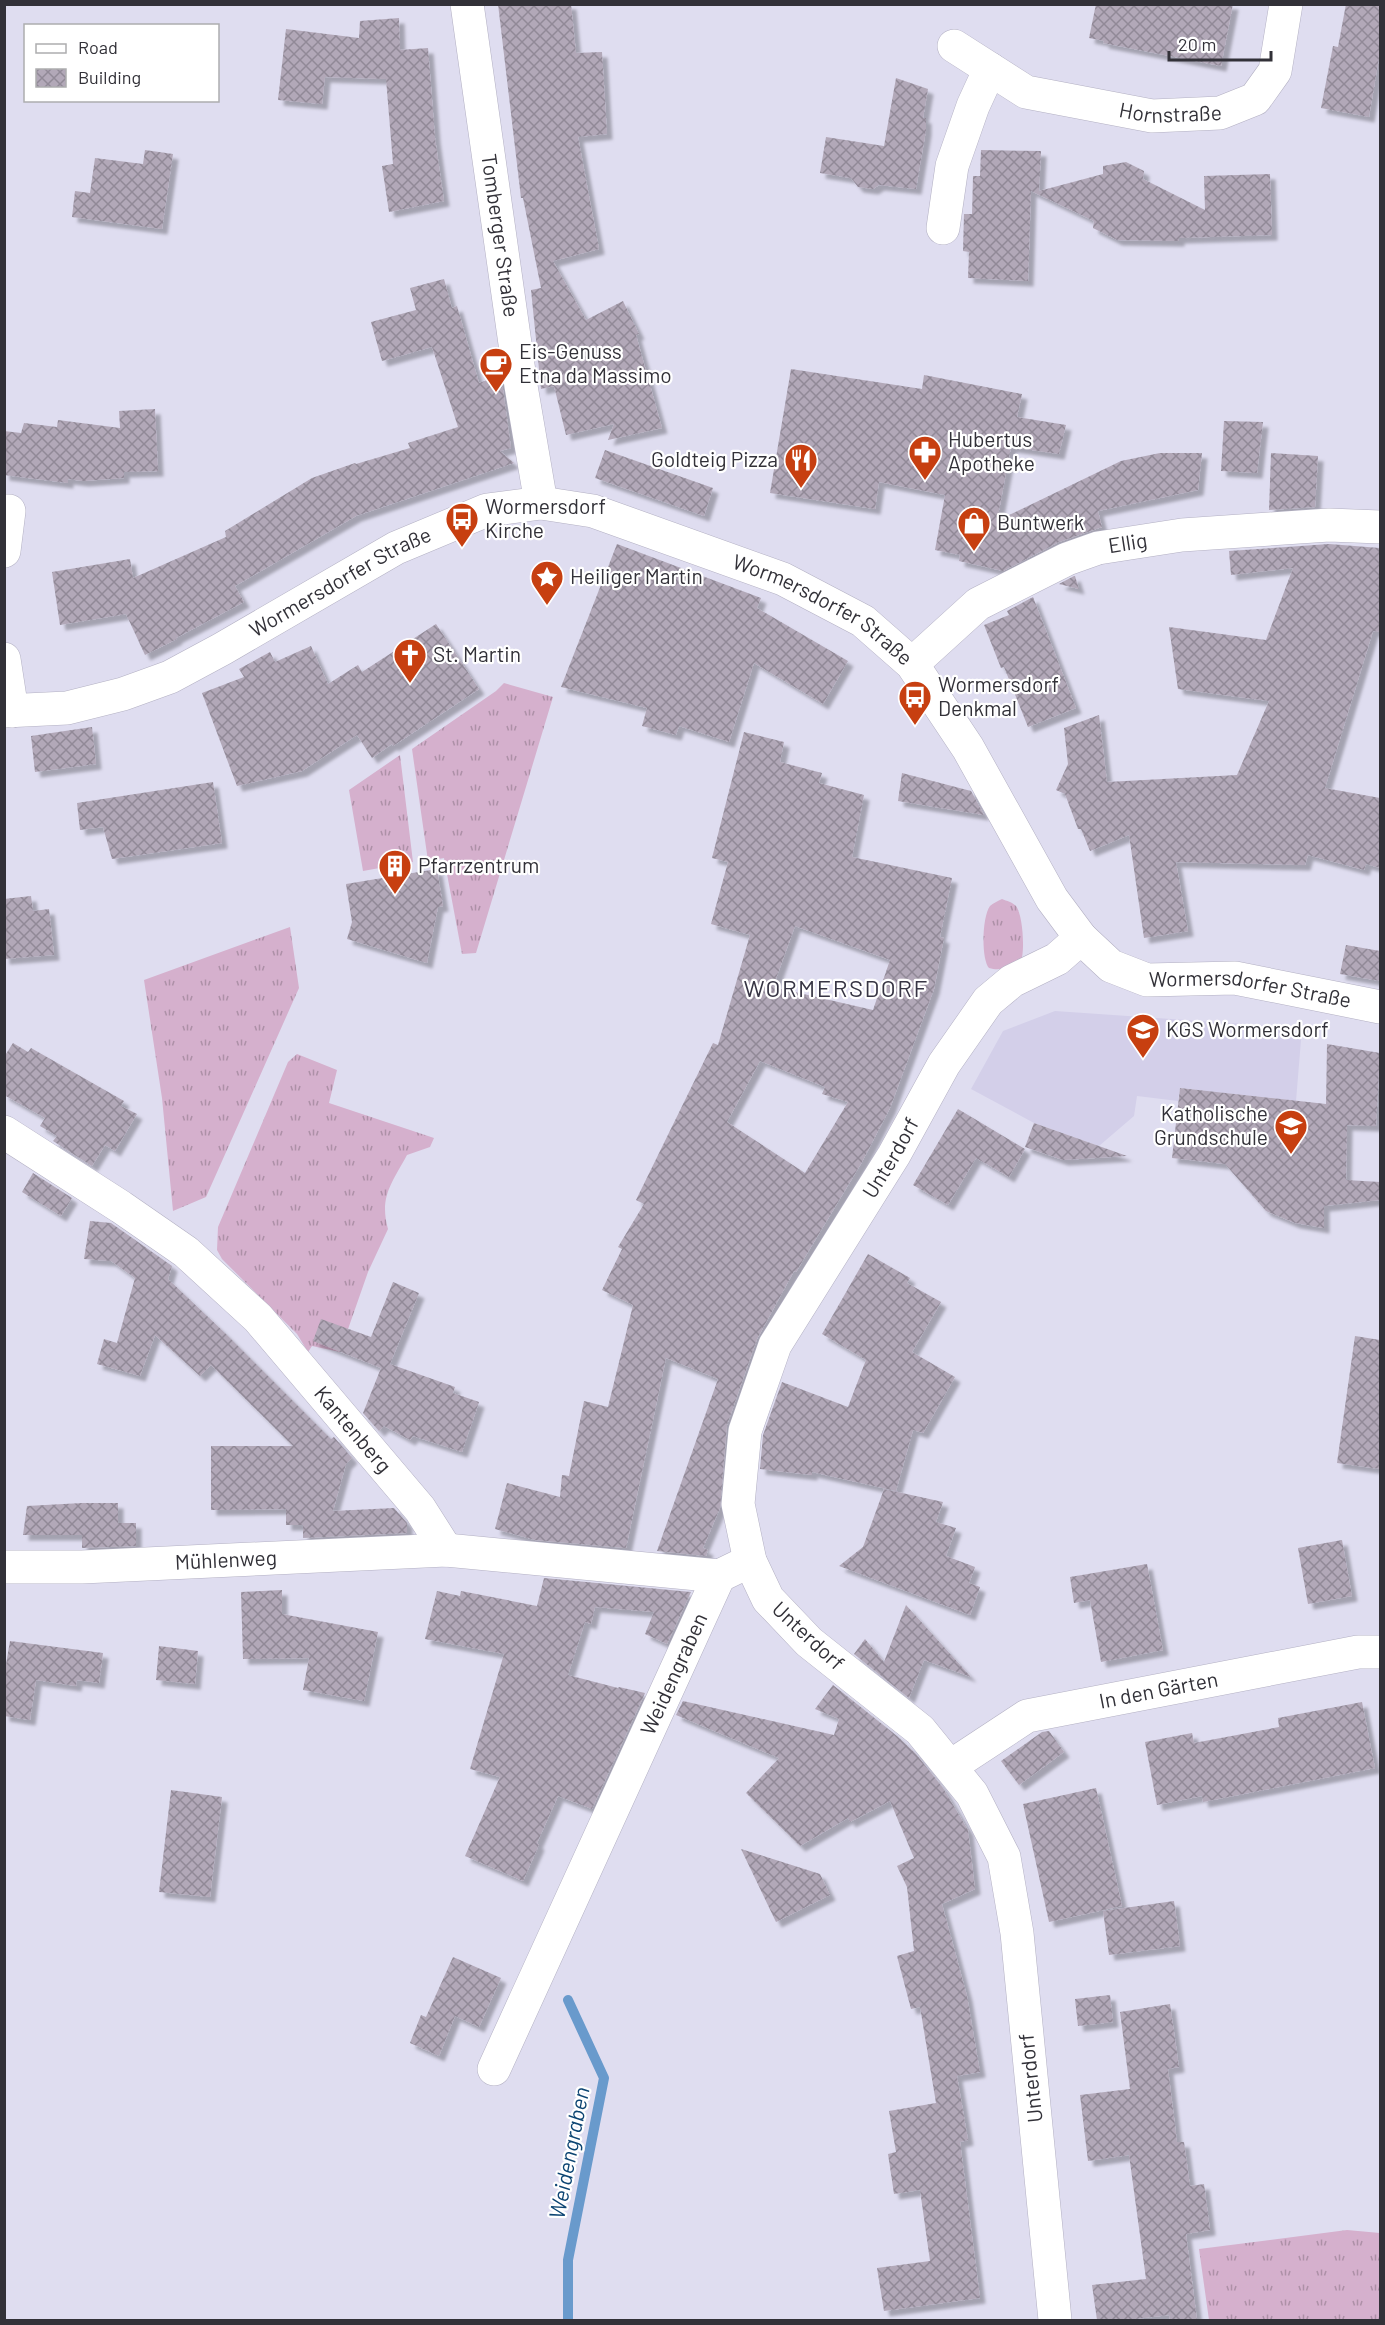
<svg xmlns="http://www.w3.org/2000/svg" width="1385" height="2325" viewBox="0 0 1385 2325" font-family="Barlow,sans-serif">
  <style>
    .built { fill: #d3cfe9 }
    .grass { fill: url(#grass-tufts) }
    .lines { fill: none; stroke-linecap: round; stroke-linejoin: round }
    .stream { stroke: #699acc; stroke-width: 10 }
    .building { fill: url(#building-cross-hatch); fill-rule: evenodd; filter: url(#shadow) }
    .street-casing { stroke: #b3b0c3; stroke-width: 34 }
    .secondary-casing { stroke: #b3b0c3; stroke-width: 34 }
    .street { stroke: #fff; stroke-width: 33 }
    .secondary { stroke: #fff; stroke-width: 33 }
    .labels { text-anchor: middle; stroke-width: 4.5; stroke-linejoin: round; paint-order: stroke }
    .street-label { font-size: 21px; fill: #323138; stroke: #fff }
    .poi-label { font-size: 21px; fill: #323138; stroke: #fff; text-anchor: start }
    .water-label { font-size: 22px; font-style: italic; fill: #0d4573; stroke: #fff }
    .quarter-label { font-size: 24px; letter-spacing: 1.5px; fill: #373544; stroke: #fff }
  </style>
  <defs>
    <pattern id="grass-tufts" width="24" height="20" patternUnits="userSpaceOnUse" patternTransform="scale(1.5)"><rect width="24" height="20" fill="#d5b0cd"/><path d="M3 7l-1-3M5 7V3M7 7l1-3M15 17l-1-3M17 17v-4M19 17l1-3" fill="none" stroke="#ad90a7"/></pattern>
    <pattern id="building-cross-hatch" width="8" height="8" patternUnits="userSpaceOnUse" patternTransform="scale(1.5)"><rect width="8" height="8" fill="#b2a8b8"/><path d="M0 0l8 8M0 8l8-8" fill="none" stroke="#918997"/></pattern>
    <filter id="shadow"><feDropShadow dx="5.5" dy="5.5" stdDeviation="1.5" flood-color="#0004"/></filter>
  </defs>
  <rect width="100%" height="100%" fill="#dfddf0"/>
  <path class="built" d="M1055,1011L1302,1028L1296,1101L1180,1088L1178,1101L1137,1096L1134,1116L1099,1146L1034,1123L971,1089L1003,1031Z"/>
  <path class="grass" d="M504,683L553,697L476,953L462,954L444,858L428,861L412,749L496,691Z
    M400,755L413,862L363,871L349,790Z
    M1002,899C1007,901 1012,902 1016,906C1023,915 1025,951 1021,961C1009,966 1002,972 989,968C981,959 982,917 990,906C993,903 998,901 1002,899Z
    M290,927L299,988L206,1197L173,1211L162,1098L144,980Z
    M297,1054L337,1070L329,1103L434,1138L430,1147L407,1155C392,1183 379,1197 388,1229L368,1272L340,1352L312,1346L308,1352L297,1334L222,1259L217,1250L218,1227L288,1062Z
    M1347,2230L1380,2233V2320H1209L1199,2249Z"/>
  <g class="lines">
    <path class="stream" d="M568,2320V2260L604,2078L568,2000"/>
  </g>
  <path class="building" d="M498,4H571L576,53L602,52L607,134L578,137L599,249L553,261L586,320L623,301L639,334L636,335L662,428L608,440L614,424L566,435L554,386L541,389L531,290L541,288L523,198H521Z
    M1096,4H1233L1221,66L1103,43L1104,41L1089,38Z
    M1346,4H1380V52L1369,117L1321,108L1333,46L1338,47Z
    M399,18L400,50L428,48L435,138L444,201L389,212L382,166L393,164L386,79L325,77L322,104L278,100L286,29L359,38L360,21Z
    M896,78L928,89L923,118H926V130L916,189L879,185L873,189L858,187L851,178L820,173L826,137L884,146Z
    M145,150L173,154L162,229L72,217L75,191L90,193L95,158L143,164Z
    M981,150L1041,151L1039,191L1103,174V166L1126,162L1144,171L1143,179L1205,210L1204,176L1270,174L1272,235L1179,238V241L1117,240L1093,228L1094,221L1031,191L1028,281L968,278L969,252L963,251L964,214H972L973,176H980Z
    M444,279L452,308L457,306L479,383L501,375L511,448L500,451L514,463L356,516L235,586L244,602L176,638L177,639L145,655L126,614L60,625L52,572L130,559L133,578L226,537L225,531L312,478L355,463L356,464L410,448L408,443L458,427L432,347L382,361L371,322L416,310L410,288Z
    M791,369L922,389L924,375L1022,394L1017,417L1066,425L1059,454L1011,447L997,521L1121,461L1160,453H1202L1198,490L1098,511L1102,527L1059,542L1003,571L959,561L960,555L935,550L945,495L879,482L875,509L770,493Z
    M155,409L158,471L124,472V478L83,481L68,479V483L4,475V431L21,433L24,423L57,427L58,420L120,428L119,411Z
    M1224,421L1263,422L1257,473L1221,471Z
    M605,450L713,488L704,516L595,478Z
    M1271,453L1318,456L1315,507L1269,510Z
    M617,544L761,598L757,608L848,661L823,704L754,663L729,742L679,726L676,735L642,726L647,708L561,687Z
    M1329,544L1380,548V632L1373,631L1325,788L1380,798V868L1366,864L1364,870L1308,855L1305,865L1176,862L1188,931L1144,938L1129,835L1090,851L1081,829H1078L1065,794L1056,790L1068,764L1064,728L1099,715L1107,782L1237,775L1269,701L1178,689L1169,627L1266,640L1293,568L1231,575L1229,551Z
    M1075,576L1079,589L1059,584L1074,576Z
    M1033,597L1076,708L1028,727L1004,667L1001,668L984,625L1009,615L1007,611Z
    M436,624L479,689L393,746L392,744L372,758L357,735L302,771L237,786L202,693L244,677L239,669L270,652L275,662L311,646L328,684L358,665L362,672Z
    M92,727L96,764L35,772L31,736Z
    M744,732L784,742L780,762L822,773L819,783L864,795L852,857L952,878L940,937L944,938L934,989L890,1108L862,1162L796,1272L794,1271L757,1339L727,1425L720,1508L703,1548L708,1550L706,1556L657,1551L718,1379L666,1358L626,1548L535,1540L495,1529L507,1483L560,1497L562,1475L569,1476L584,1401L608,1407L633,1305L602,1290L622,1249L618,1247L644,1204L636,1200L713,1043L718,1045L750,935L711,924L728,862L712,858ZM795,926L890,960L873,1010L773,987ZM760,1061L825,1087L822,1094L848,1102L805,1173L727,1122Z
    M902,773L971,791L984,815L898,801Z
    M213,782L222,843L112,859L103,827L80,830L77,803Z
    M437,869L443,906L438,907L427,963L347,939L352,922L346,884Z
    M31,896L33,911L49,909L54,955L4,959V899Z
    M1346,945L1380,951V981L1340,974Z
    M13,1043L28,1052L31,1048L124,1101L121,1106L137,1114L115,1151L105,1145L92,1166L53,1141L57,1136L40,1126L45,1118L4,1095V1057Z
    M1327,1044L1380,1053L1376,1126L1347,1125L1346,1180L1380,1182V1200L1324,1206V1228L1295,1223L1266,1211L1225,1164L1172,1158L1180,1088L1326,1104Z
    M958,1109L1025,1149L1009,1177L976,1158L948,1205L913,1185Z
    M1034,1123L1127,1156L1063,1160L1025,1147Z
    M33,1173L72,1198L61,1216L22,1192Z
    M90,1221L111,1223L172,1266L168,1279L225,1333L331,1439L334,1437L352,1458L346,1464L333,1511L394,1508L407,1523V1533L303,1538V1525H286V1509L211,1510V1446H293L211,1365L200,1376L155,1335L140,1376L97,1364L104,1339L117,1343L135,1278L111,1261L84,1259Z
    M868,1254L910,1278L907,1283L941,1302L912,1352L955,1377L923,1433L913,1430L896,1491L812,1472V1475L760,1469L763,1435L782,1382L848,1407L866,1360L822,1334Z
    M393,1282L419,1293L390,1364L455,1387L453,1393L479,1402L462,1452L413,1436L410,1440L384,1426L379,1431L363,1413L381,1368L313,1341L321,1319L371,1337Z
    M1355,1336L1380,1340V1469L1337,1463Z
    M884,1489L943,1502L936,1522L956,1528L946,1556L975,1567L969,1583L980,1587L970,1615L839,1566L863,1547Z
    M82,1503H118V1523H136V1546L82,1548V1535H23L27,1506Z
    M1342,1540L1352,1596L1308,1604L1298,1548Z
    M1147,1564L1163,1650L1101,1662L1090,1600L1074,1603L1070,1577Z
    M544,1578L691,1592L667,1644L645,1634L654,1612L595,1607L591,1624L585,1622L568,1675L618,1688L619,1687L645,1693L592,1809L558,1796L537,1843L539,1845L523,1881L465,1856L500,1777L470,1769L504,1654L425,1639L437,1591L460,1596L461,1591L537,1606Z
    M282,1590V1614L378,1632L364,1701L303,1690L309,1658L243,1659L241,1592Z
    M906,1605L971,1677L924,1660L909,1698L854,1654L865,1639L884,1662Z
    M10,1641L103,1653L99,1683L77,1680L76,1686L36,1680L30,1720L4,1716V1676Z
    M159,1646L198,1651L195,1684L156,1680Z
    M833,1685L897,1736L916,1754L943,1788L968,1830L975,1889L942,1904L967,1996L980,2072L957,2076L968,2140L960,2142L980,2298L884,2311L877,2268L930,2261L920,2190L894,2194L888,2154L896,2152L889,2111L936,2103L920,2007L911,2009L897,1956L914,1951L907,1887L897,1866L914,1858L890,1801L850,1822L848,1818L800,1846L746,1793L779,1758L676,1715L683,1701L834,1735L839,1719L815,1709Z
    M1362,1702L1375,1768L1203,1802L1202,1796L1157,1805L1145,1742L1192,1733L1194,1743L1279,1727L1278,1718Z
    M1049,1731L1064,1752L1019,1785L1001,1761L1042,1732Z
    M1096,1788L1122,1906L1049,1922L1023,1804Z
    M171,1790L222,1797L210,1897L159,1892Z
    M741,1849L820,1874L830,1895L776,1922Z
    M1174,1901L1180,1946L1109,1955L1103,1911Z
    M453,1957L501,1978L479,2027L455,2016L439,2056L410,2043L421,2015L426,2017Z
    M1110,1995L1113,2022L1078,2026L1075,1999Z
    M1170,2004L1179,2067L1168,2069L1177,2142H1184L1190,2186L1204,2184L1210,2230L1186,2234L1197,2320H1170L1169,2315L1127,2320H1097L1092,2285L1146,2279L1129,2155L1088,2161L1080,2095L1130,2089L1120,2012Z"/>
  <g class="lines">
    <defs>
      <g id="street">
        <path id="s1" d="M467,4L521,386L541,503"/>
        <path id="s2" d="M954,46L1026,92L1152,116L1220,113L1255,99L1275,71L1286,4"/>
        <path d="M943,228L952,166L973,106L990,69"/>
        <path d="M4,511H9L4,551"/>
        <path d="M4,659L12,711"/>
        <path id="s3" d="M912,664L978,604L1067,559L1098,548L1182,535L1329,525L1380,527"/>
        <path id="s4" d="M4,1132L121,1207L186,1252L258,1318L420,1509L446,1550"/>
        <path id="s5" d="M4,1567H82L446,1550L719,1576L750,1561"/>
        <path id="s6" d="M951,1766L1027,1716L1358,1652H1380"/>
        <path id="s7" d="M494,2069L719,1576"/>
        <path id="s8" d="M1055,2320L1017,1933L1004,1857L972,1794L920,1730L809,1642L768,1599L750,1561L738,1504L745,1431L775,1345L894,1155L944,1064L988,1001L1012,981L1057,959L1081,938"/>
      </g>
      <g id="secondary">
        <path id="s9" d="M4,711L67,708L123,694L170,677L222,649L396,548L487,510L541,503L593,511L783,579L863,621L912,664L968,748L1052,899L1081,938L1111,966L1147,980L1235,978L1380,1007"/>
      </g>
    </defs>
    <use href="#street" class="street-casing"/>
    <use href="#secondary" class="secondary-casing"/>
    <use href="#street" class="street"/>
    <use href="#secondary" class="secondary"/>
  </g>
  <defs>
    <symbol id="cafe-pin" viewBox="-11 -11 22 30"><path d="M0 17L-7.5 6A9.5 9.5 0 1 1 7.5 6Z" fill="#c73f10" stroke="#fff"/><path d="M-5.5-4.5H6V0H3Q3 3.5 0 3.5H-2.5Q-5.5 3.5-5.5 0ZM3-3.2v2h1.7v-2ZM-6 4.5H4V6H-6Z" fill="#fff"/></symbol>
    <symbol id="pharmacy-pin" viewBox="-11 -11 22 30"><path d="M0 17L-7.5 6A9.5 9.5 0 1 1 7.5 6Z" fill="#c73f10" stroke="#fff"/><path d="M-2-6h4v4h4v4h-4v4h-4v-4h-4v-4h4Z" fill="#fff"/></symbol>
    <symbol id="restaurant-pin" viewBox="-11 -11 22 30"><path d="M0 17L-7.5 6A9.5 9.5 0 1 1 7.5 6Z" fill="#c73f10" stroke="#fff"/><path d="M-5-6h1v4h1v-4h1v4h1v-4h1v5L-1.5 .5V6h-2V.5L-5-1ZM5-6V6H3V1.5H1.5Q1.5-4 5-6Z" fill="#fff"/></symbol>
    <symbol id="bus-pin" viewBox="-11 -11 22 30"><path d="M0 17L-7.5 6A9.5 9.5 0 1 1 7.5 6Z" fill="#c73f10" stroke="#fff"/><path d="M-5-6H5V4H4V6H2V4H-2V6H-4V4H-5ZM-3.5-4V0h7V-4ZM-3.5 1.2v1.5H-2V1.2ZM2 1.2v1.5H3.5V1.2Z" fill="#fff"/></symbol>
    <symbol id="shop-pin" viewBox="-11 -11 22 30"><path d="M0 17L-7.5 6A9.5 9.5 0 1 1 7.5 6Z" fill="#c73f10" stroke="#fff"/><path d="M-5-2.5h2.3a2.7 3.5 0 0 1 5.4 0H5L5.5 6h-11ZM-1.5-2.5h3a1.5 2.3 0 0 0-3 0Z" fill="#fff"/></symbol>
    <symbol id="sight-pin" viewBox="-11 -11 22 30"><path d="M0 17L-7.5 6A9.5 9.5 0 1 1 7.5 6Z" fill="#c73f10" stroke="#fff"/><path d="M0-6L1.8-2.2L6-1.7L2.9 1.2L3.7 5.4L0 3.3L-3.7 5.4L-2.9 1.2L-6-1.7L-1.8-2.2Z" fill="#fff"/></symbol>
    <symbol id="church-pin" viewBox="-11 -11 22 30"><path d="M0 17L-7.5 6A9.5 9.5 0 1 1 7.5 6Z" fill="#c73f10" stroke="#fff"/><path d="M-1.2-6h2.4v3.5h3.3v2.4h-3.3V6h-2.4V-.1h-3.3v-2.4h3.3Z" fill="#fff"/></symbol>
    <symbol id="building-pin" viewBox="-11 -11 22 30"><path d="M0 17L-7.5 6A9.5 9.5 0 1 1 7.5 6Z" fill="#c73f10" stroke="#fff"/><path d="M-4-6H4V6H1V3H-1V6H-4ZM-2.5-4.3h1.7v1.8h-1.7ZM.8-4.3h1.7v1.8H.8ZM-2.5-1h1.7V.8h-1.7ZM.8-1h1.7V.8H.8Z" fill="#fff"/></symbol>
    <symbol id="school-pin" viewBox="-11 -11 22 30"><path d="M0 17L-7.5 6A9.5 9.5 0 1 1 7.5 6Z" fill="#c73f10" stroke="#fff"/><path d="M0-5L7-2L0 1L-7-2ZM-4 1L0 2.5L4 1V4Q0 6-4 4Z" fill="#fff"/></symbol>
  </defs>
  <g fill-rule="evenodd">
    <use href="#cafe-pin" x="477" y="345" width="38" height="52"/>
    <use href="#pharmacy-pin" x="906" y="433" width="38" height="52"/>
    <use href="#restaurant-pin" x="782" y="441" width="38" height="52"/>
    <use href="#bus-pin" x="443" y="500" width="38" height="52"/>
    <use href="#shop-pin" x="955" y="504" width="38" height="52"/>
    <use href="#sight-pin" x="528" y="558" width="38" height="52"/>
    <use href="#church-pin" x="391" y="636" width="38" height="52"/>
    <use href="#bus-pin" x="896" y="678" width="38" height="52"/>
    <use href="#building-pin" x="376" y="847" width="38" height="52"/>
    <use href="#school-pin" x="1124" y="1011" width="38" height="52"/>
    <use href="#school-pin" x="1272" y="1107" width="38" height="52"/>
  </g>
  <g class="labels">
    <g class="street-label">
      <text dy="7" stroke="none"><textPath href="#s2" startOffset="232">Hornstraße</textPath></text>
      <text dy="7" stroke="none"><textPath href="#s1" startOffset="234">Tomberger Straße</textPath></text>
      <text dy="7" stroke="none"><textPath href="#s3" startOffset="252">Ellig</textPath></text>
      <text dy="7" stroke="none"><textPath href="#s9" startOffset="366">Wormersdorfer Straße</textPath></text>
      <text dy="7" stroke="none"><textPath href="#s9" startOffset="888">Wormersdorfer Straße</textPath></text>
      <text dy="7" stroke="none"><textPath href="#s9" startOffset="1500">Wormersdorfer Straße</textPath></text>
      <text dy="7" stroke="none"><textPath href="#s8" startOffset="1305">Unterdorf</textPath></text>
      <text dy="7" stroke="none"><textPath href="#s4" startOffset="462">Kantenberg</textPath></text>
      <text dy="7" stroke="none"><textPath href="#s5" startOffset="222">Mühlenweg</textPath></text>
      <text transform="translate(808 1636) rotate(43)" y="7">Unterdorf</text>
      <text dy="7" stroke="none"><textPath href="#s7" startOffset="434">Weidengraben</textPath></text>
      <text dy="7" stroke="none"><textPath href="#s6" startOffset="225">In den Gärten</textPath></text>
      <text transform="translate(1031 2078) rotate(-96)" y="7">Unterdorf</text>
    </g>
    <g class="poi-label">
      <text x="519" y="359">Eis-Genuss<tspan x="519" dy="24">Etna da Massimo</tspan></text>
      <text x="948" y="447">Hubertus<tspan x="948" dy="24">Apotheke</tspan></text>
      <text x="778" y="467" text-anchor="end">Goldteig Pizza</text>
      <text x="485" y="514">Wormersdorf<tspan x="485" dy="24">Kirche</tspan></text>
      <text x="997" y="530">Buntwerk</text>
      <text x="570" y="584">Heiliger Martin</text>
      <text x="433" y="662">St. Martin</text>
      <text x="938" y="692">Wormersdorf<tspan x="938" dy="24">Denkmal</tspan></text>
      <text x="418" y="873">Pfarrzentrum</text>
      <text x="1166" y="1037">KGS Wormersdorf</text>
      <text x="1268" y="1121" text-anchor="end">Katholische<tspan x="1268" dy="24">Grundschule</tspan></text>
    </g>
    <g class="water-label">
      <text transform="translate(569 2153) rotate(-79)" y="8">Weidengraben</text>
    </g>
    <g class="quarter-label">
      <text x="836" y="997">WORMERSDORF</text>
    </g>
  </g>
  <rect width="1385" height="2325" fill="none" stroke="#323138" stroke-width="12"/>
  <rect x="24" y="24" width="195" height="78" fill="#ffffff" stroke="#adadaf" stroke-width="1.5"/>
  <rect x="36" y="44" width="30" height="9" fill="#ffffff" stroke="#adadaf" stroke-width="1.5"/>
  <text x="78" y="54" font-size="18" fill="#323138">Road</text>
  <rect x="36" y="69" width="30" height="18" fill="url(#building-cross-hatch)" stroke="#adadaf" stroke-width="1.5"/>
  <text x="78" y="84" font-size="18" fill="#323138">Building</text>
  <path d="M1169 51v9h102v-9" fill="none" stroke="#323138" stroke-width="3"/>
  <text x="1178" y="51" font-size="18" fill="#323138" stroke="#ffffff" stroke-width="4.5" paint-order="stroke">20 m</text>
</svg>
